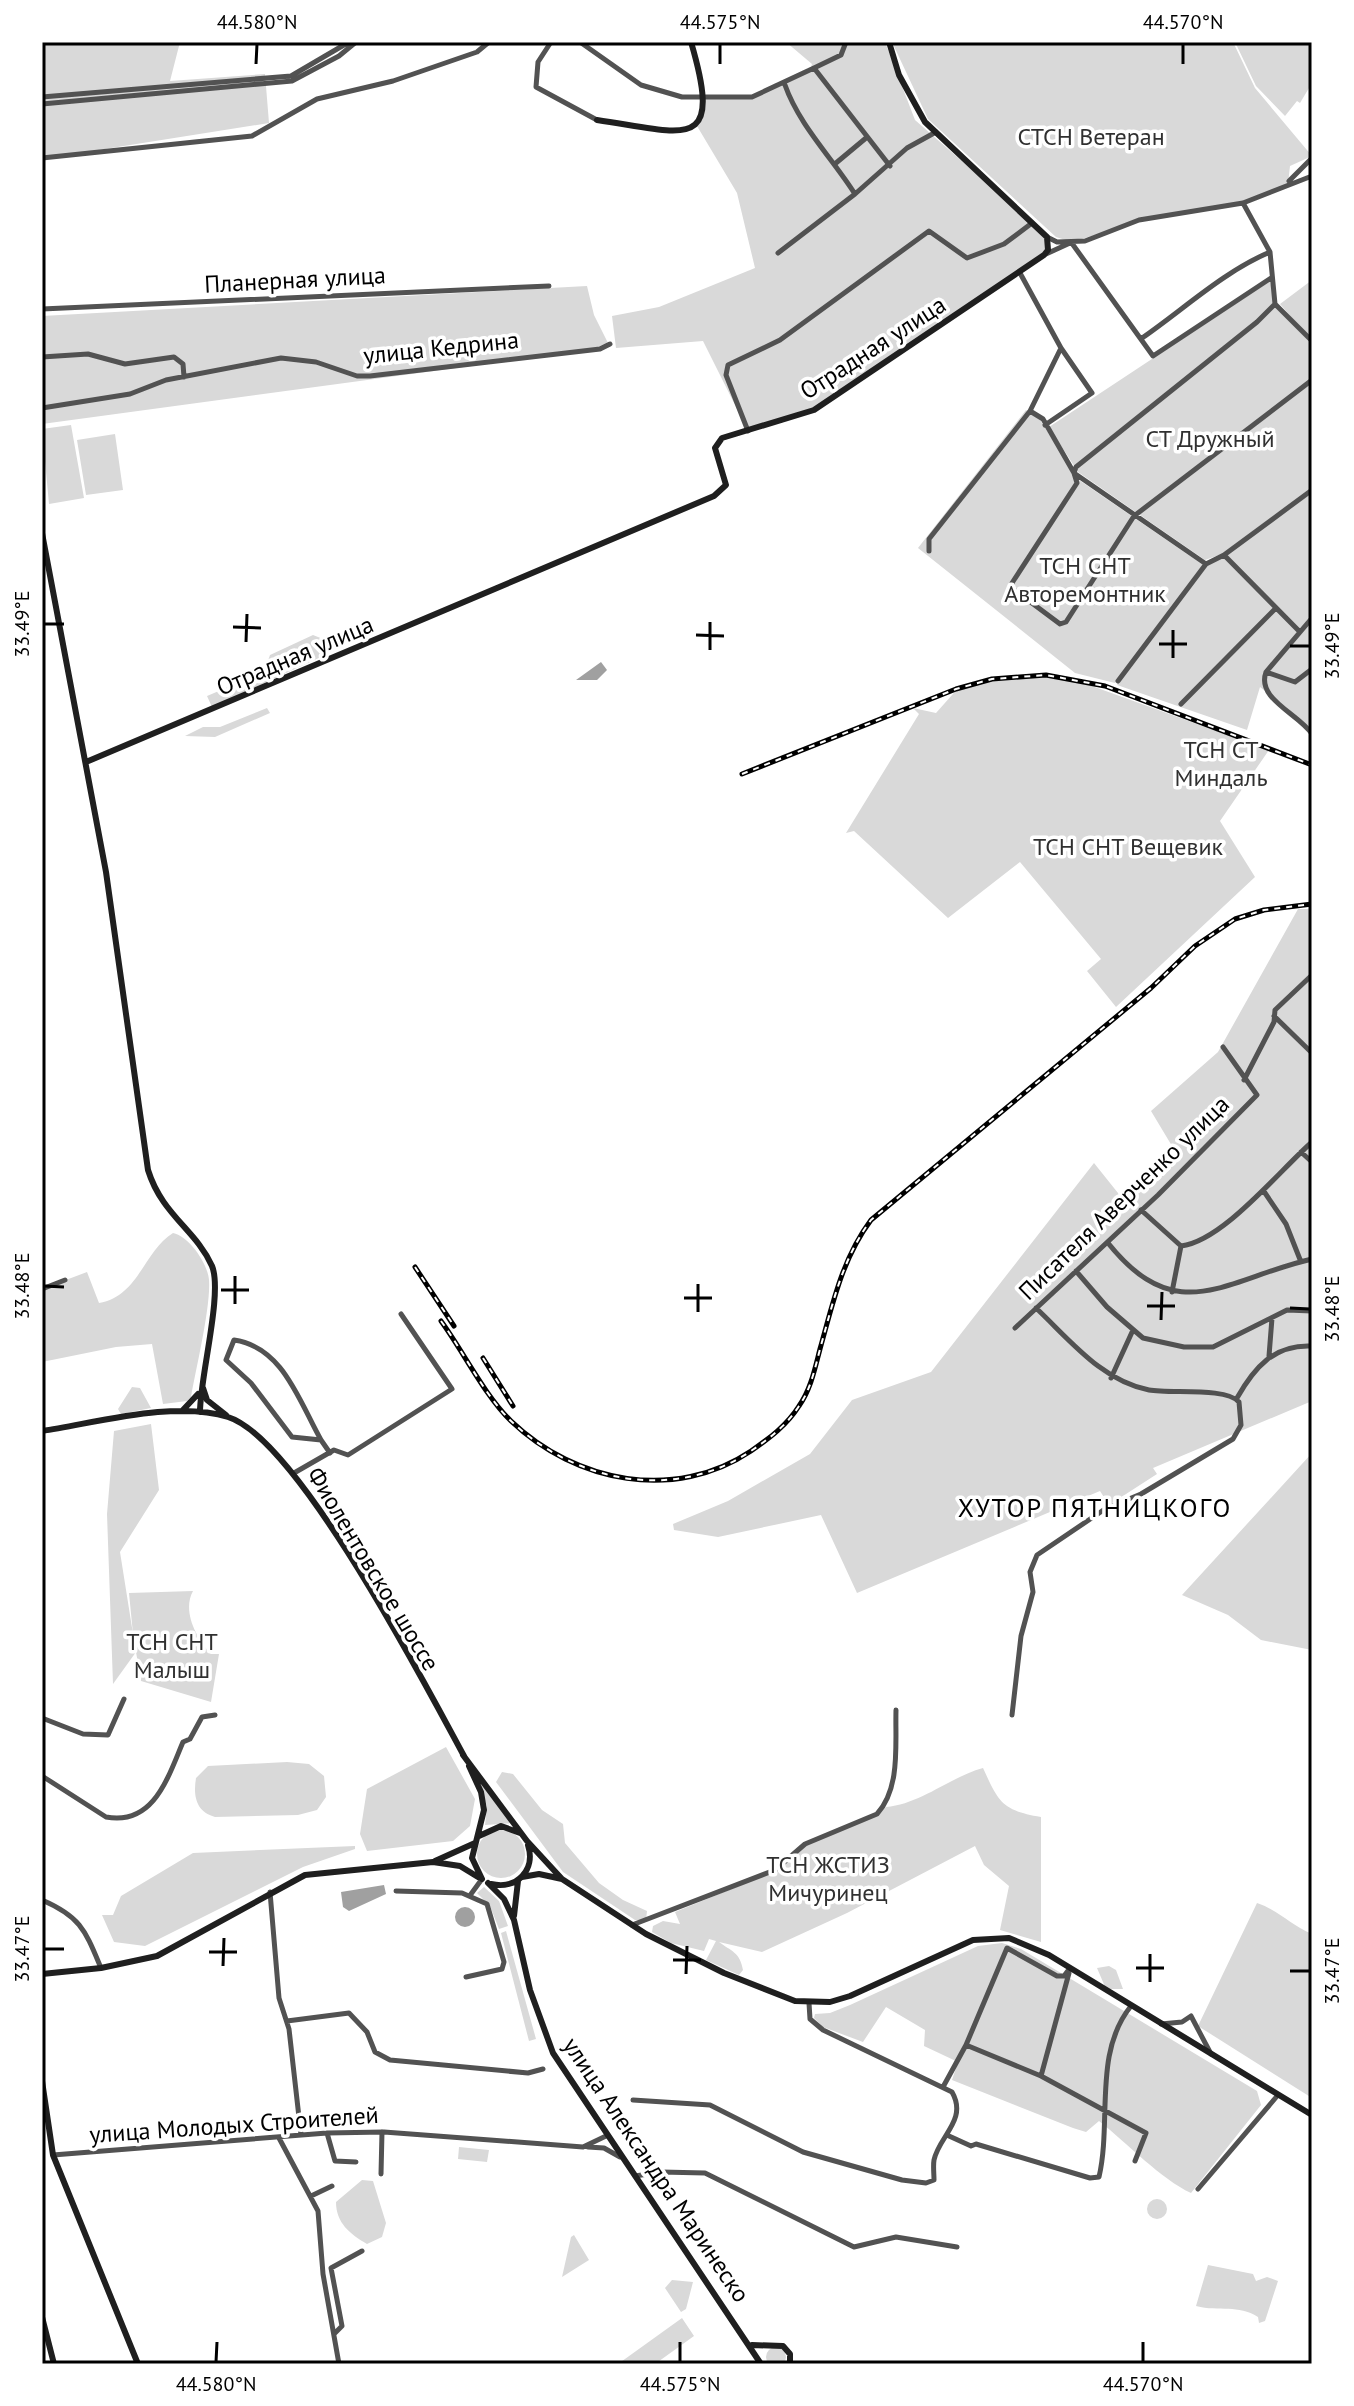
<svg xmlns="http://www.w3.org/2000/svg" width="1354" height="2406" viewBox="0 0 1354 2406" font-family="'PT Sans',sans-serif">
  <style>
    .green { fill: #d9d9d9 }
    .water { fill: #a0a0a0 }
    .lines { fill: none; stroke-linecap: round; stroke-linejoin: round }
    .street { stroke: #525252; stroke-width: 5 }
    .secondary { stroke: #1f1f1f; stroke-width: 6 }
    .rail-casing { stroke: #000; stroke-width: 5 }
    .rail { stroke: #fff; stroke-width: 2; stroke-dasharray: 6; stroke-linecap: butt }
    .ticks { fill: none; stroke: #000; stroke-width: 3 }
    .labels { text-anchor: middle; stroke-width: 7; stroke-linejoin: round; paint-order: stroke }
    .park-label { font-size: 24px; fill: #303030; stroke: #fff }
    .street-label { font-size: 24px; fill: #000; stroke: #fff }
    .neighbourhood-label { font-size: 26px; letter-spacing: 2px; fill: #000; stroke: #fff }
    .neatline { fill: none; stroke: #000; stroke-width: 3 }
    .ticks-label { font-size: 20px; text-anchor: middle; fill: #000 }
  </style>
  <rect width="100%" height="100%" fill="#fff"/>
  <path class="green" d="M42,42H180L170,81L265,74L269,123L42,159Z
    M786,42H885L915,120L1043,232L1049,244L1044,255L814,410L748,431L703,341L616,348L612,316L659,307L755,268L737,193L697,126L703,119L705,95L752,97L810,70L812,64Z
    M892,42H1233L1255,88L1312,156L1290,166L1288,184L1242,204L1141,221L1072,242L1056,237L928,119Z
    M1235,42H1312V83L1300,103L1297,101L1285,116L1256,86Z
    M1312,280V341L1280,304Z
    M1270,281L1276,306L1312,345V487L1222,554L1205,560L1078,472L1049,427Z
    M587,286L594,315L609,345L597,349L42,424V316Z
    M1026,410L1040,420L1079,480L1203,565L1115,683L1075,673L918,548Z
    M71,425L84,498L49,504L42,429Z
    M115,434L123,490L86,495L77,440Z
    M1312,493V729L1260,687L1247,730L1117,685L1207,566Z
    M313,635L323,639L325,647L333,642L334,651L212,707L207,696L264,672L270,655Z
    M1043,673L1092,686L1269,750L1220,821L1255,877L1116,1007L1087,971L1101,959L1020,862L948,918L854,831L846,833L919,714L913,708L936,713L960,686L997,677Z
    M267,708L270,713L215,737L185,736L203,727H220Z
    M1298,909H1312V1401L1153,1468L1157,1474L1109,1505L1100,1491L857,1593L821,1515L718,1537L674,1530L673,1524L728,1501L810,1454L852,1400L931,1372L1094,1163L1122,1198L1175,1151L1151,1111L1218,1052Z
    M173,1233C189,1236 208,1264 209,1280C211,1306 196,1368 191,1397L187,1401L163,1404L152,1344L116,1347L42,1362V1289L87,1272L99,1303C139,1296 143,1252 173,1233Z
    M132,1387L140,1388L151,1408L121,1414L118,1409Z
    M151,1424L159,1490L120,1552L133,1634L129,1593L193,1591C182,1611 196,1638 211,1654H219L211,1702L141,1681L136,1652L113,1684L107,1514L114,1431Z
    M1312,1453V1650L1261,1640L1228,1615L1182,1595Z
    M446,1747L475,1799L470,1826L453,1841L367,1851L360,1834L367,1789Z
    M287,1762L309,1764L324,1776L326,1797L317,1810L298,1815L215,1817C196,1812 193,1796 196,1778L208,1766Z
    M983,1768C999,1803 1002,1810 1041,1817V1942L1000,1930L1009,1886L984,1865L975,1846L847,1913L762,1952L719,1942C731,1951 740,1952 743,1970L739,1975L706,1960L716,1941L709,1939L704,1951L671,1943L652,1932L653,1926L663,1921L680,1924L675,1912L776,1871L806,1845L879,1815L886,1807C921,1804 950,1777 983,1768Z
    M502,1772L513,1774L542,1810L563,1824L565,1843L599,1883L623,1900L647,1911L646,1920H635L563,1872L496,1782Z
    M475,1774L512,1823L485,1825L487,1806Z
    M477 1854a24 24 0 1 1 48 0a24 24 0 1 1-48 0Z
    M355,1846V1849L303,1867L145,1946L114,1942L102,1915H113L121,1896L193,1853Z
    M484,1887L499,1901L508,1926L499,1929L490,1906L477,1893Z
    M1257,1903C1278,1910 1291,1925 1312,1934V2098L1198,2026Z
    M506,1931L536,2039L529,2041L501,1933Z
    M1002,1943L1021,1949L1257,2091L1261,2105L1191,2193C1161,2179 1128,2144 1099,2121L1086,2132L1073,2128L952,2080L958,2062L924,2046L925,2030L886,2007L863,2042L823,2027L814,2018L815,2014L830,2013L850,2005L978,1946Z
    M1109,1966L1116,1970L1123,1989H1106L1097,1968Z
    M459,2147L489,2150L487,2162L458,2159Z
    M362,2180L373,2181L386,2223L382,2237L367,2244C350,2234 336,2223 336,2202Z
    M1147 2209a10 10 0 1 1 20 0a10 10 0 1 1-20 0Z
    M574,2235L589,2260L562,2277L571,2237Z
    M1208,2265L1253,2274L1256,2281L1267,2277L1278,2281L1265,2321L1259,2323L1258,2317C1238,2304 1220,2312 1196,2306Z
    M672,2280L693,2282L686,2309L681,2312L665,2288Z
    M682,2318L694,2336L655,2364H618Z
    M766 2357a10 10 0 1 1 20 0a10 10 0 1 1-20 0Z"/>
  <path class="water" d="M601,662L607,670L597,680H576Z
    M384,1885L386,1894L349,1911L343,1907L341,1892Z
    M455 1917a10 10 0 1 1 20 0a10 10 0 1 1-20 0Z"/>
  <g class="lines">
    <path class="street" d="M551,42L538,62L536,87L597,120
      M580,42L641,85L682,97H752L814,68L890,166
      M814,68L841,55L846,42
      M785,85C799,125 833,159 855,194
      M42,97L291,76L349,42
      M42,104L292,81L339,56L356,42
      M42,158L252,136L317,99L393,81L477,52L489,42
      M836,163L866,138
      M1289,181L1312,158
      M1243,203L1270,252L1275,304L1312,341
      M1047,237L1057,242L1085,241L1139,220L1243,203L1312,176
      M1071,242L1153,356L1271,278
      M778,253L855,194L907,148L936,132
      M1046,254L1070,243
      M1275,304L1257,322L1076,467L1074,473L1077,483L1012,583L1013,589L1060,624L1066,622L1134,516L1312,380
      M42,309L549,286
      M1142,338C1184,309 1223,272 1270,252
      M42,357L88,354L125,364L174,357L183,364L184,377
      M42,408L130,394L166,380L281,358L316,362L357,376H370L600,349L610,344
      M1030,411L1043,419L1074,473L1206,564L1224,555L1299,631
      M1045,425L1092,393L1061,348
      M748,431L726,375L728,365L780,340L929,231L967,258L1004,244L1032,223
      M929,551V539L1030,411L1061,348L1020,273
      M1224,555L1312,490
      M1312,618L1266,672C1256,699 1299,714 1312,734
      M1266,672L1295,682L1312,669
      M1118,681L1206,564
      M1181,704L1276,608
      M1274,1016L1312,1053
      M1244,1080L1274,1022L1275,1010L1312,975
      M1301,1152L1312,1162
      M1263,1190L1286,1224L1301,1262
      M1141,1210L1181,1246C1223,1241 1279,1171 1312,1142
      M1108,1243C1178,1330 1225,1279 1312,1259
      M1076,1271L1107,1307L1143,1338L1184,1347H1213L1287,1310L1312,1311
      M42,1289L65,1280
      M1172,1292L1181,1246
      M1015,1328L1158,1195L1257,1095L1223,1047
      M1269,1356L1272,1318
      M1111,1378L1133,1330
      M1237,1398C1254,1368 1274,1344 1312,1346
      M321,1440C299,1401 283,1347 234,1340L226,1360L251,1383L292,1437L321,1440L330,1453
      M294,1473L334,1450L348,1455L452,1389L401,1314
      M1012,1715L1021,1636L1033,1592L1030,1572L1037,1555L1105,1509L1141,1494L1233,1439L1241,1425L1239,1402C1226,1387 1171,1394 1149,1390C1102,1381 1070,1340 1036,1308
      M42,1718L83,1734L108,1735L124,1699
      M42,1776L106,1817C154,1826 168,1777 183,1742L190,1739L202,1717L215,1715
      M396,1891L462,1893L487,1904L504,1962L502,1969L466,1977
      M270,1892L279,1998L289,2029L301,2135
      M471,1894L482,1879
      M42,1900C81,1917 85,1930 101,1968
      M632,1925L775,1870L805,1844L877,1814C901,1788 895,1743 896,1710
      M287,2021L349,2013L367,2032L375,2052L390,2060L528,2073L543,2069
      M1161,2024L1182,2022L1191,2016L1211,2054
      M966,2045L1041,2076L1146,2133L1135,2161
      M1041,2076L1069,1973
      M943,2087L966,2045L1007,1948L1057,1976H1064L1070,1968
      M633,2100L710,2105L803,2152L902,2180L926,2183L934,2180C934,2174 933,2166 934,2160C939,2136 968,2120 952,2092L823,2030L810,2019L809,2003
      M327,2133L335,2161L356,2162
      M949,2136L971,2146L976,2144L1090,2178L1099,2177C1112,2121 1093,2053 1131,2006
      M279,2138L318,2211L323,2274L339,2364
      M588,2147L604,2148L620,2157
      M53,2155L327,2133L384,2132L583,2147L606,2136
      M381,2174L382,2132
      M635,2176L661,2172L705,2173L854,2247L896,2237L957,2247
      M1198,2189L1278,2095
      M311,2196L332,2186
      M334,2334L342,2326L331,2268L362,2251"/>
    <path class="secondary" d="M597,120C686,133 724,154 691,42
      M42,533L106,872L148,1170C162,1215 196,1230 212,1266C223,1293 200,1377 200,1412
      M86,762L714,496L726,485L715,448L722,438L814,410L1044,255L1048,250L1047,237L925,122L899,75L889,42
      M203,1388L207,1400L226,1415
      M182,1411L198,1394
      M42,1431C96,1423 175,1400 228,1417C298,1439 426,1686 464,1756
      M463,1755L527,1841L562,1879L646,1934L724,1973L795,2001L830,2002L850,1996L973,1940L1009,1938L1049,1955L1312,2115
      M469,1766L481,1792L484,1810L472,1858L482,1879
      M479,1836L501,1826L520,1833
      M435,1861L475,1843
      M522,1877L539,1874L562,1879
      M488,1883L504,1899L514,1920L530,1990L553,2053L761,2364
      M491,1884C517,1890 536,1870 528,1845
      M514,1916L518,1881
      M42,1974L101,1968L157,1956L305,1875L433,1862L460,1866L478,1877
      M42,2081L53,2155L138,2364
      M42,2317L54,2364
      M752,2345L783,2346L790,2354V2364"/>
    <defs>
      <path id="rail" d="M742,774L956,689L992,679L1046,675L1105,686L1312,765
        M415,1267L454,1326
        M441,1321C463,1351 485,1396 511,1421C576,1483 675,1502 751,1451C770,1438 787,1425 799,1406C811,1389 815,1368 820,1349C833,1303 842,1259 871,1220L1151,988L1195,946L1235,919L1264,910L1312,904
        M483,1358L513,1406"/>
    </defs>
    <use href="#rail" class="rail-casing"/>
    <use href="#rail" class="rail"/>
  </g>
  <path class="ticks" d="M256,64L257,44M720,64V44M1183,64V44M44,624H64M233,627L261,628M696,635L724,636M246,642L247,614M1159,644H1187M1290,646H1310M710,650V622M1173,658V630M44,1286L64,1287M221,1290H249M684,1298H712M235,1304V1276M1147,1306H1175M1290,1308L1310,1309M698,1312V1284M1161,1320L1162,1292M44,1949H64M209,1952H237M673,1960H701M223,1966L224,1938M1136,1968H1164M1290,1971H1310M686,1974L687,1946M1150,1982V1954M216,2362L217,2342M680,2362V2342M1143,2362V2342"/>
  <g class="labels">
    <g class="park-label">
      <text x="1091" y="145">СТСН Ветеран</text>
      <text x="1210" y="447">СТ Дружный</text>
      <text x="1085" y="574">ТСН СНТ<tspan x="1085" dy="28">Авторемонтник</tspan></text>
      <text x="1221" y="758">ТСН СТ<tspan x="1221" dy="28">Миндаль</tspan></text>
      <text x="1128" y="855">ТСН СНТ Вещевик</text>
      <text x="172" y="1650">ТСН СНТ<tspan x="172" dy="28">Малыш</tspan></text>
      <text x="828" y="1873">ТСН ЖСТИЗ<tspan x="828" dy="28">Мичуринец</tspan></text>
    </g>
    <g class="street-label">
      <text transform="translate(295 280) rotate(-3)" y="8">Планерная улица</text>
      <text transform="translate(441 348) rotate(-6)" y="8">улица Кедрина</text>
      <text transform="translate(873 348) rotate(-33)" y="8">Отрадная улица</text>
      <text transform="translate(295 656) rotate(-23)" y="8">Отрадная улица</text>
      <text transform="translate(1124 1198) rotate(-44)" y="8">Писателя Аверченко улица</text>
      <text transform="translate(373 1569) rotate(59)" y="8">Фиолентовское шоссе</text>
      <text transform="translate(234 2125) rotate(-4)" y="8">улица Молодых Строителей</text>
      <text transform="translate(656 2170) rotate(56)" y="8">улица Александра Маринеско</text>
    </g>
    <g class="neighbourhood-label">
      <text x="1095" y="1517">ХУТОР ПЯТНИЦКОГО</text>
    </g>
  </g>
  <rect width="1354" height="2406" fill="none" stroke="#ffffff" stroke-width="88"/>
  <rect x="44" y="44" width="1266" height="2318" class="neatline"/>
  <g class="ticks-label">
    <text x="257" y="29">44.580°N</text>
    <text x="720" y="29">44.575°N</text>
    <text x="1183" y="29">44.570°N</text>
    <text transform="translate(22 624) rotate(-90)" y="7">33.49°E</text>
    <text transform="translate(1332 646) rotate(-90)" y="7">33.49°E</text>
    <text transform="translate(22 1286) rotate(-90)" y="7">33.48°E</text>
    <text transform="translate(1332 1309) rotate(-90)" y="7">33.48°E</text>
    <text transform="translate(22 1949) rotate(-90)" y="7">33.47°E</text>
    <text transform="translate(1332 1971) rotate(-90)" y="7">33.47°E</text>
    <text x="216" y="2391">44.580°N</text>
    <text x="680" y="2391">44.575°N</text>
    <text x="1143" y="2391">44.570°N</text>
  </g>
</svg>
